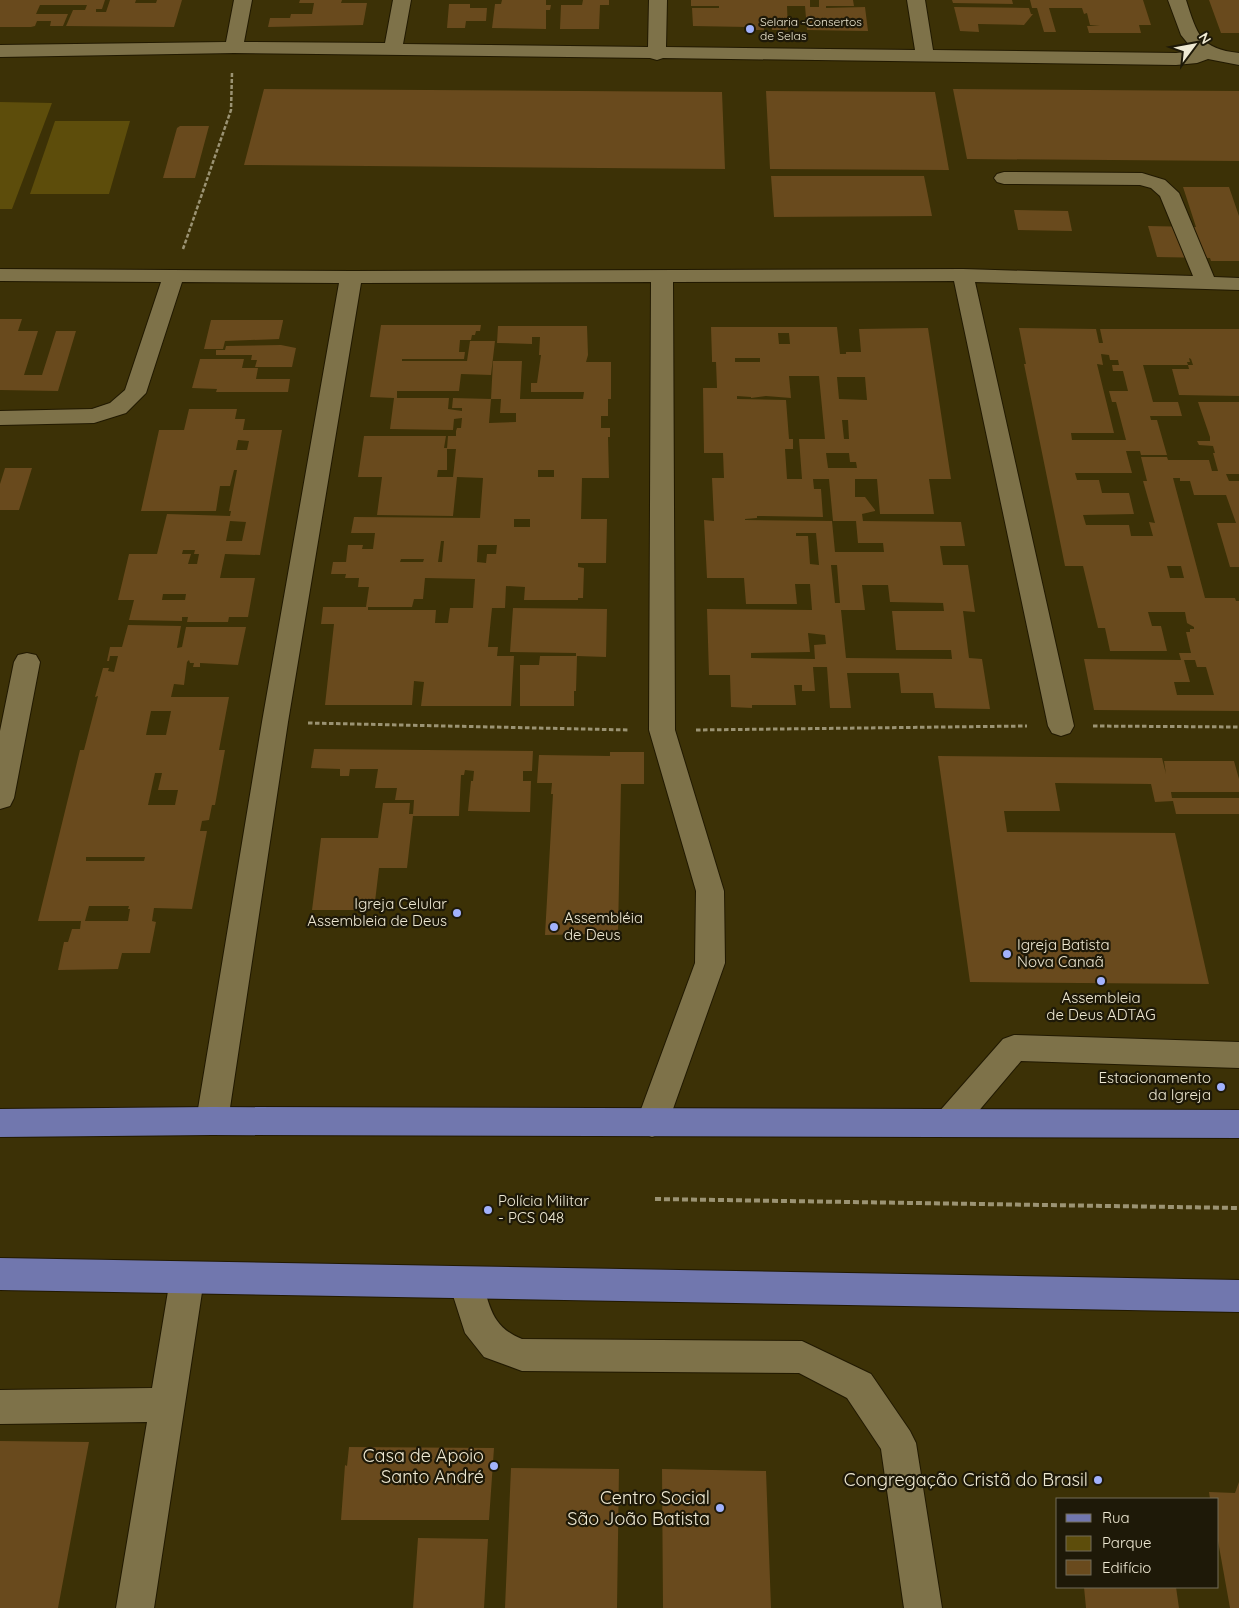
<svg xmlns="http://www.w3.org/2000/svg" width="1239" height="1608" viewBox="0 0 1239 1608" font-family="Quicksand,sans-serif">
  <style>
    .green { fill: #5d4d0b }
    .building { fill: #694a1d; fill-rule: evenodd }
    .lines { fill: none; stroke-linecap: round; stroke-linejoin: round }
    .minor-casing { stroke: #211900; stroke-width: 2 }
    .major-casing { stroke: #211900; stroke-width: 2 }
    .path-far2 { stroke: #9b9373; stroke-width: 2.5; stroke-dasharray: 4 2; stroke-linecap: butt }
    .path-far1 { stroke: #9b9373; stroke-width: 3; stroke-dasharray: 4.5 2.5; stroke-linecap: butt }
    .path { stroke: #9b9373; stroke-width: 4; stroke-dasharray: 6 3; stroke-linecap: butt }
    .minor { fill: #7e7249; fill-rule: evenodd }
    .major { fill: #7177ae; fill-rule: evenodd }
    .poi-dot { fill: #a2b2fd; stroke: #1e1908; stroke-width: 2 }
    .labels { text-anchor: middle; stroke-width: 4.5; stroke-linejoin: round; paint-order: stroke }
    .far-poi-label { font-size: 12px; fill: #efe9d3; stroke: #1e1908; text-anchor: start }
    .poi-label { font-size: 15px; fill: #efe9d3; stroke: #1e1908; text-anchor: start }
    .near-poi-label { font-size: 18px; fill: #efe9d3; stroke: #1e1908; text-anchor: end }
  </style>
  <rect width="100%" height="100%" fill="#3c3106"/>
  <path class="green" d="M0,102L52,103L12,209H0Z
    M55,121H130L109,194H30Z"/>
  <path class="building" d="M0,0H105L102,9H96V12H106L110,0H136L135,3H156L157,0H182L174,27L66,26L73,10H85L87,5H40L36,14H68L63,26H50L51,21H37L35,26L31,27H0Z
    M300,0H342L341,3H367L363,25L268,27L270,18H290L291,14H312L314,3H299Z
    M502,0H546V5H551L550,10H546V29L492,28L495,4H501Z
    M583,0H609V5H600L599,29H560L561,5H582Z
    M691,0H810V7H819V0H853L854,6H826V8L865,7L868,31L807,30L805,6H787L788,30H772L771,23H764V30H747V27L693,26L692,8H719V6H691Z
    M952,0H1012L1013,4L953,3Z
    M1030,0H1143L1151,25H1139L1141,33H1089L1087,26H1100L1090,25L1087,13L1084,14L1082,8H1049L1056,32H1044L1037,8H1032Z
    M1209,0H1239V33H1221Z
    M449,4H470V8H487L486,21H466L465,28H447Z
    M954,7L1029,8L1031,14H1033L1024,25L978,24L979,32L960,31Z
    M264,89L722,92L725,169L244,165Z
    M953,89L1239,91V161L967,159Z
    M766,91L935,92L949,170L770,169Z
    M180,126H209L195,178H163L177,128Z
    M771,176H924L932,216L774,217Z
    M1183,187H1229L1239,216V261H1211L1210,258L1157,257L1148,226L1196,227Z
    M1014,210L1068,211L1072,231L1018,230Z
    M0,319H22L18,331H38L24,375H42L56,331H76L58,391L0,390Z
    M211,320H283V321L279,339L225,341L223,349H204Z
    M381,325H481L480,331H476L475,335H472L471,340H460L459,352H465L464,359H402V361H467L470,341H495L491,375L461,374L459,391H397V398H449L448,409L462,411V408H452L453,398L491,399L489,423L516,422V413H500L501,399H491L493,361H522L520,399H583L584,392H531V383H537L541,355H539L540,337H532V344L497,343L498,326H587L588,355L586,362H611V399H608V416H601V428H610V437H608L609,478H582L581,519H607L606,563H578V567L584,568L583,598H578V600H524L525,587L506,586L505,608H492L488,647H498L497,656H514L511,706H421L424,682L414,681L412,705H325L334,624H321L323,607H366L369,587H358L359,578H345L346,574H331L333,562H346L348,545H363L362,549H373L375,533H351L354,517L480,518L483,478L457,477L453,516L377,515L382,477H358L364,436H446L444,448H447L448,436H456V431L457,428H461L462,418L454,419L453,430L390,429L394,398L370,397ZM447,449H456L453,477H437L438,470H447ZM538,470H554V477H538ZM514,519H530V527H514ZM441,541H444L442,562H438ZM478,545H497L496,554H487L486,563L477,562ZM401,559H424L423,562H400ZM425,578L475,579L473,608H450L448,623H435L436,610H368V607H412L414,599H423Z
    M711,327H837L840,354H846V352H861L859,329L928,328L951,479H929L934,514H880L877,479H855V497H865L875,510V511L862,514L863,521L961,522L965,546H940L943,565H968L975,612L963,611L969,658L982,659L990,709L935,708L933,693H901L899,673H847L851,708H830L827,667H813L815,691H802V685H794L796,705H752V708L731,707L730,675H709L707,609L812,610L810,584H795L797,604H746L744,578H707L704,520L714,521L712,478H724L723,453H704L703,388H717L716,362H712V359ZM778,333H789L790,344H779ZM735,358H760V362H735ZM789,376H819L825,439H799L802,479H787L785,449H793V439H789L786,400L737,399V396L751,397V398L766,396L791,398ZM837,377H865L867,400L839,399ZM842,420H848L849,439H844ZM826,453H849L850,462H856L857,468H828ZM813,479H829L833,521H856L858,543H883L884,552H835L832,521L745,520V519L757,518V516L823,517L821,489H814ZM796,533H816L819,565L810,564L808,536H796ZM831,565H837L840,603H835ZM862,585H888L890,602L943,603L944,611H892L896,650H951L952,659L846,658L841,610H865ZM808,633L825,635L826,644L814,645L815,659L751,658V653L810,652Z
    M1019,328L1096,329L1099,343H1103L1100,329H1239V396L1179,395L1172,369H1189L1188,365H1193L1191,359L1189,358L1190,362H1187L1188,365H1143L1153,402H1178L1182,416H1150L1151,420H1157L1167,455H1141L1140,451H1126L1132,473H1075L1077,480H1099L1102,493H1129L1134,514L1083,515L1086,525H1129L1131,536H1153L1149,522L1155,523L1143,481H1147L1141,457H1167L1168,460H1209L1212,471H1218L1213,453H1215L1213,446L1199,445L1197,441H1210V437L1198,402H1239V474H1226L1229,481H1239V567H1230L1217,523H1236L1226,495H1194L1190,481H1180V478H1173L1205,598H1235L1236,601H1239V711L1094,710L1084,659L1181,660L1179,653H1191L1186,632H1190V629H1194V627L1187,623L1185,612H1148L1152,626H1161L1167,651H1110L1105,628H1098L1083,566H1065L1024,364H1026ZM1101,354L1109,355L1110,360H1118L1119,365H1112L1113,371H1123L1128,391H1109L1112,402H1116L1126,440H1072L1071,433H1114L1097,364L1103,365ZM1167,566H1181L1184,578H1170ZM1184,660H1195L1197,667H1206L1214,695H1177L1174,682H1190Z
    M281,345L296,348L292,367H255L257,360H251L252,355H216V350H225L226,346Z
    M200,359H244L242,368H258L256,379H290L288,392H216L217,389L192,388Z
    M189,409H237L235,419H245L243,430H282L260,555L225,554L220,578H255L248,617H229L228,622H187L188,617H182V621L129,620L134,600H118L129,554H157L167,514L230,516L231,511H229L237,470H234L230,486H220L216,511H141L159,430H184ZM238,440L249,441L247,450H236ZM230,521L246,522L242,541H226ZM183,550H195L194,554H199L197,564H188L191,554H182ZM163,594H186L185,600H162Z
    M5,468H32L19,510H0V484Z
    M513,608L607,609L606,657L577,656L576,691H574V706H520V665H539L540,656H576V653L510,652Z
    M128,625L181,626L177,648L182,647L186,627H246L238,665L200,663V667H193L194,663H190L189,660L187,662L184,685L174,684L171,697H229L219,750H225L215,805H212L209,820L202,821L200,831H207L192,909L154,908L152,921L156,922L150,953H122L118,969L58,970L64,942H68L72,929H80L81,921H38L80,750H84L98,696L95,697L103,668H109L108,671L114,672L118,656H110L109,661H107L110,647H122ZM151,711H171L166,735H146ZM155,773H162L158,790H178L175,805H148ZM86,857H145L144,861H86ZM89,906H129L128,909H130L128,921H85Z
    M314,749L533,751L532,771H523V781H531L530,812L468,811L471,781H473L474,771L465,770L464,775H461L459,816H413L407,868H379L374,910H312L321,838H378L383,803H410L409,814H413L414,800H395L397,788H375L378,769H350L349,776H340V769L311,768Z
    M610,752H644V784H621L618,933H613V936H595V934L545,935L553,794H551L552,783H537L539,755L610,756Z
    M938,756L1162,758L1166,774L1164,761H1234L1239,779V792H1171L1172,798H1239V814H1176L1173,801L1155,802L1151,784L1055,783L1060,811H1004L1007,832L1175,833L1209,984L970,982Z
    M0,1441L89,1442L58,1608H0Z
    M349,1447L494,1448L489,1520H341L345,1465L347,1466Z
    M511,1468L619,1469L617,1608H505Z
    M662,1469L766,1471L771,1608H663Z
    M1239,1482V1608H1230L1218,1541V1499H1210L1209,1492L1235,1493Z
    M418,1538L488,1539L484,1608H413Z
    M1084,1587H1176L1179,1608H1086Z"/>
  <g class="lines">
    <defs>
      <path id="minor" d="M234,0H252L244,42L385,43L393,0H411L403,44L648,47L649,0H667L666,47L915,50L907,0H925L933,50L1176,53L1194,51L1181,35L1168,0H1186C1197,34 1200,49 1239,53V65L1208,59L1197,63L1176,65L663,58L657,60L650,58L234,53L0,57V45L226,42Z
        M1004,172L1142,173L1165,180L1179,193L1214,277L1239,278V290L975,282L1074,726L1070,733L1061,736L1052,733L1048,726L954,281L673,282L675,730L724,891L725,963L668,1123L663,1133L652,1137L641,1133L636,1123L695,963L696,891L649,730L651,282L361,283L288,722L228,1121L223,1131L212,1135L201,1131L196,1121L262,722L339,283L182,282L146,393L126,413L94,423L0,425V411L92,409L110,403L125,390L161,282L0,281V269L351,271L963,269L1193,276L1160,196L1151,188L1140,185L1004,184L997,182L994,178L997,174Z
        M27,653L36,655L40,662L14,798L10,806L0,809V731L14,662L18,655Z
        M1014,1035L1239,1042V1068L1021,1061L960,1133L949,1137L938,1133L933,1123L938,1113L1003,1039Z
        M187,1263L199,1268L204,1279L154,1608H116L147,1422L0,1424V1390L152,1388L170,1279L175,1268Z
        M466,1267L478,1272C491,1301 487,1325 522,1339L802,1341L871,1374L910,1431L916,1443L942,1608H904L881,1449L847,1398L799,1373L522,1371L484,1357L465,1333L449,1283L454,1272Z"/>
      <path id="major" d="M212,1107L1239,1110V1138L212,1135L0,1137V1109Z
        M0,1258L1239,1280V1312L0,1290Z"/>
    </defs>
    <use href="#minor" class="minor-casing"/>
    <use href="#major" class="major-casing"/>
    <path class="path-far2" d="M183,249L231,110L232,73"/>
    <path class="path-far1" d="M308,723L629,730
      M1093,726L1239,727
      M696,730L1027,726"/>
    <path class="path" d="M655,1199L1239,1208"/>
    <use href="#minor" class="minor"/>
    <use href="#major" class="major"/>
  </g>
  <g class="poi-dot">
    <circle cx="750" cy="29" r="5"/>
    <circle cx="457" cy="913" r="5"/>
    <circle cx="554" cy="927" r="5"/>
    <circle cx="1007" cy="954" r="5"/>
    <circle cx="1101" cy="981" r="5"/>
    <circle cx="1221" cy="1087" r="5"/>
    <circle cx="488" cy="1210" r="5"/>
    <circle cx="494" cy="1466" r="5"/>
    <circle cx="1098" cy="1480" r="5"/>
    <circle cx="720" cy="1508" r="5"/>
  </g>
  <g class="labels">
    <g class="far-poi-label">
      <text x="760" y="26">Selaria -Consertos<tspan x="760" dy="14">de Selas</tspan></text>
    </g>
    <g class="poi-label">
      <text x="447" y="909" text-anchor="end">Igreja Celular<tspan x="447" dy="17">Assembleia de Deus</tspan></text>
      <text x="564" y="923">Assembléia<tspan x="564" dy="17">de Deus</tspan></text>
      <text x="1017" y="950">Igreja Batista<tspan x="1017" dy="17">Nova Canaã</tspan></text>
      <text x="1101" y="1003" text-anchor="middle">Assembleia<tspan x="1101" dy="17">de Deus ADTAG</tspan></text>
      <text x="1211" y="1083" text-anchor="end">Estacionamento<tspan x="1211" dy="17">da Igreja</tspan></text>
      <text x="498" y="1206">Polícia Militar<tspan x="498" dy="17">- PCS 048</tspan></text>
    </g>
    <g class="near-poi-label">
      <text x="484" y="1462">Casa de Apoio<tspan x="484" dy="21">Santo André</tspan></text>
      <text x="1088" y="1486">Congregação Cristã do Brasil</text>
      <text x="710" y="1504">Centro Social<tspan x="710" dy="21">São João Batista</tspan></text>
    </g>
  </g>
  <rect x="1056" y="1498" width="162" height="90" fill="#1e1908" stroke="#726c59"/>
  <rect x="1066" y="1514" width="25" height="8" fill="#7177ae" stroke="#726c59"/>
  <text x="1102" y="1523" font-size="15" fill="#efe9d3">Rua</text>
  <rect x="1066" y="1536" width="25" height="15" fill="#5d4d0b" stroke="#726c59"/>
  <text x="1102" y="1548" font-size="15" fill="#efe9d3">Parque</text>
  <rect x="1066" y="1560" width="25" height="15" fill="#694a1d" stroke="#726c59"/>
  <text x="1102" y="1573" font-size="15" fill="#efe9d3">Edifício</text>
  <g transform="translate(1194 45) rotate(58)" stroke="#1e1908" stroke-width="4" paint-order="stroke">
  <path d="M0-4L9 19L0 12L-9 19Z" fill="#efe9d3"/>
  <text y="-8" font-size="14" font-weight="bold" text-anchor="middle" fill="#efe9d3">N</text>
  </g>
</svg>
